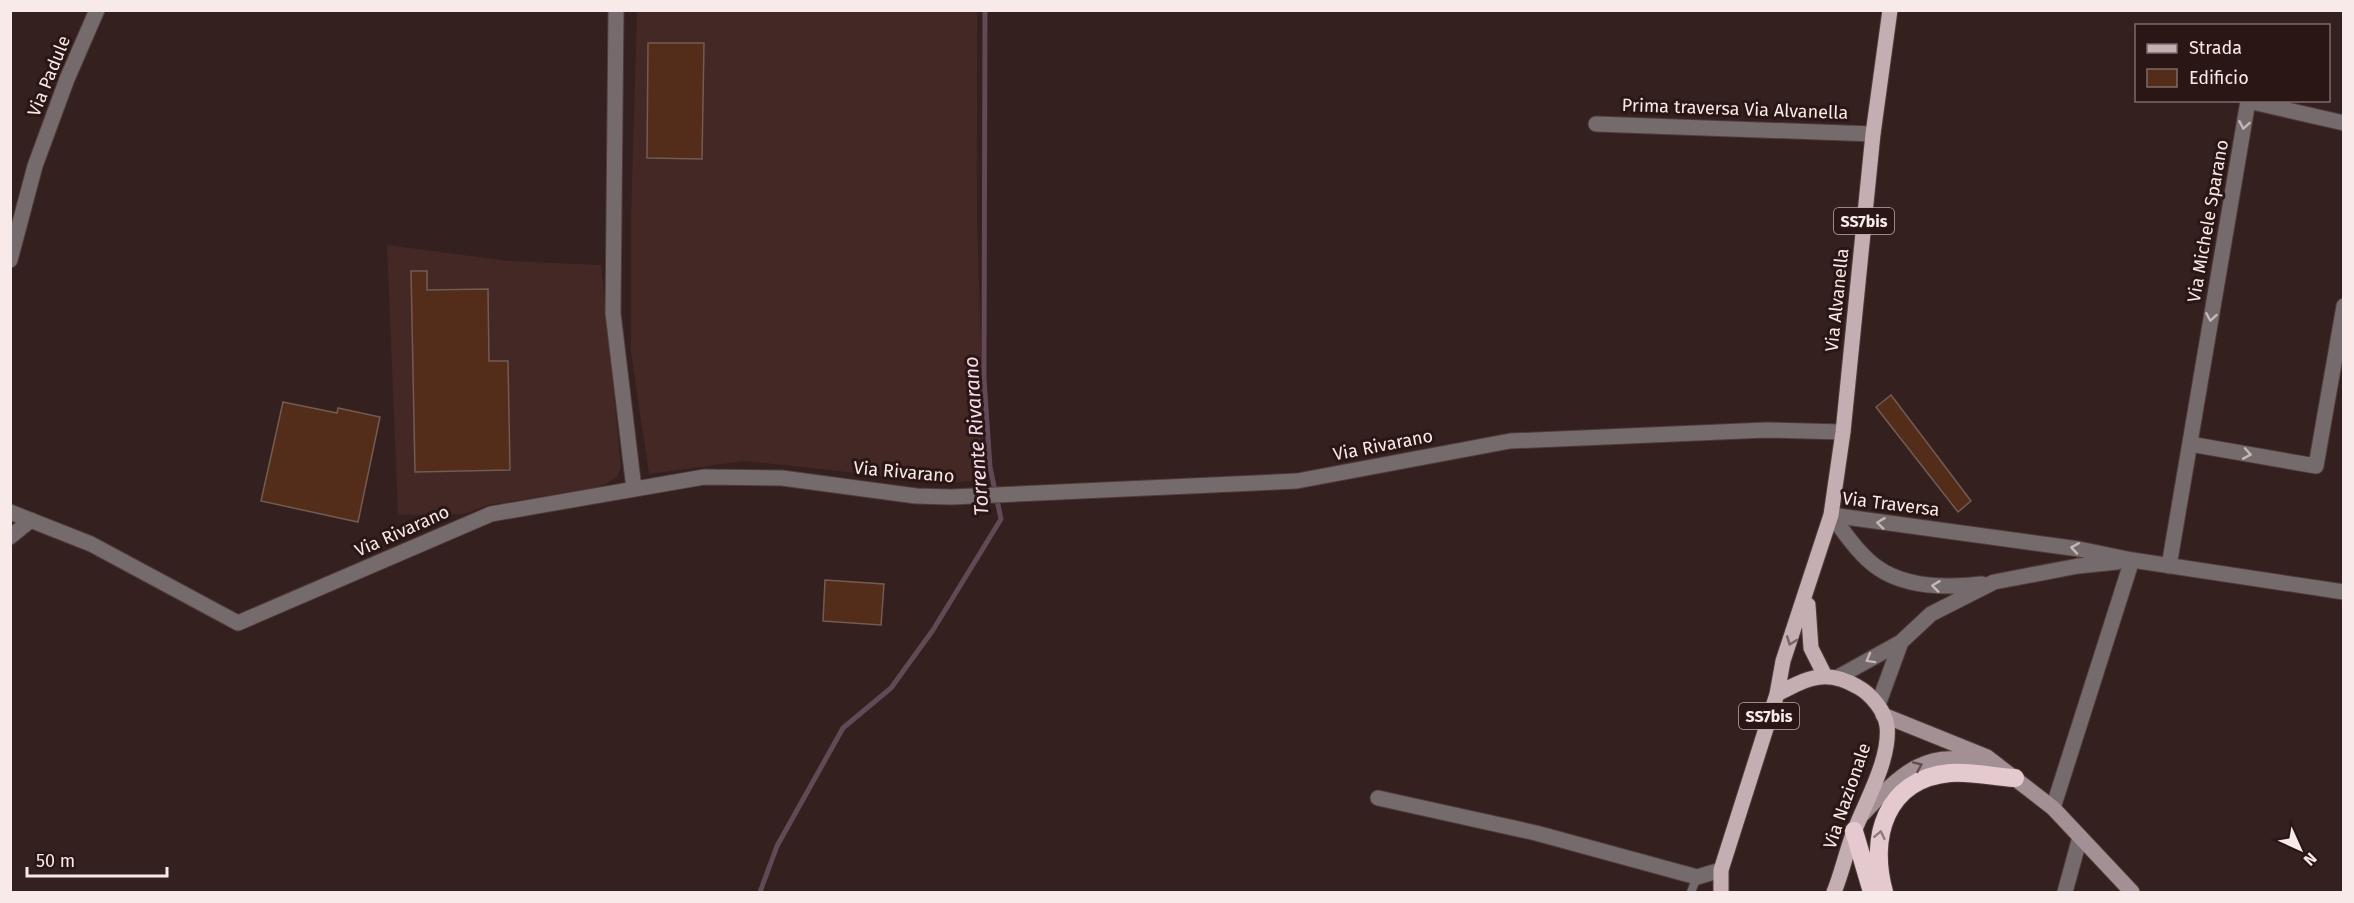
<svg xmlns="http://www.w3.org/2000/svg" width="2354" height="903" viewBox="0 0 2354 903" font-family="'Fira Sans',sans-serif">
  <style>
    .built { fill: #432825 }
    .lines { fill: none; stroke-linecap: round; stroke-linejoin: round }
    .stream { stroke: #634856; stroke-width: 5 }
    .building { fill: #542c1a; stroke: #715c52; stroke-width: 1.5 }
    .lane-casing { stroke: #4f3c3a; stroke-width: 10 }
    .street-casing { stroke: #4f3c3a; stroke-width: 17 }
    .secondary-casing { stroke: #4f3c3a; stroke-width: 17 }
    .primary-casing { stroke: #4f3c3a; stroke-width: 17 }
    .highway-casing { stroke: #4f3c3a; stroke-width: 20 }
    .lane { stroke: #756a6c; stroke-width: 8 }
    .street { stroke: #756a6c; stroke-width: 15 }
    .secondary { stroke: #a29094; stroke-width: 15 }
    .primary { stroke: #c5aeb2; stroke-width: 15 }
    .highway { stroke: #e4c9ce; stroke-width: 18 }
    .oneway { stroke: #c4b7b6 }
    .oneway2 { stroke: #786264 }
    .oneway3 { stroke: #604d4e }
    .oneway4 { stroke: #90797b }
    .labels { text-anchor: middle; stroke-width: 6; stroke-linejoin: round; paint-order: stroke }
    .shield { fill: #2a1715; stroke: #baaba9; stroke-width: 1.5 }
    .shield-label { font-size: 16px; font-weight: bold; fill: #f8eae8 }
    .street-label { font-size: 18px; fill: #f8eae8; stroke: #2a1715 }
    .water-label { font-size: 20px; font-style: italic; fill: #f8dbea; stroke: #2a1715 }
  </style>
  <rect width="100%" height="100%" fill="#34201e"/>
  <path class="built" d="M637,11H977V219L985,480L948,483L745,461L649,474L631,353V217Z
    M387,245L509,261L601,265L621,467L617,477L600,487L488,505L464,514L398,515Z"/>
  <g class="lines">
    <path class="stream" d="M760,892L777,846L843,728L891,688L933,630L1001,519L990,467L984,379L985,10"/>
  </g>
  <path class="building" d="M648,43H704L702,159L647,158Z
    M411,271H427V290L488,289L489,361H508L510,470L415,472Z
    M1891,395L1971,501L1958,512L1876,407Z
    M283,402L337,413L338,408L380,417L358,522L261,501Z
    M825,580L884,584L881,625L823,621Z"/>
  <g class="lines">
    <defs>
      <path id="lane" d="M1691,892L1697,877"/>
      <path id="street" d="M616,10L613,313L634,489
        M1596,124L1873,134
        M10,260L35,166L67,79L97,10
        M2190,444L2316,466L2344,306
        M10,512L91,544L238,623L491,514L704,477L782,478L916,496L951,497L1297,481L1510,441L1766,430L1843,432
        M1831,515L2079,549L2132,560L2344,592
        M1831,515C1845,533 1859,555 1878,568C1907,588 1948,588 1982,584
        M10,537L31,520
        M2169,566L2248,101L2344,123
        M1840,676L1901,642L1931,614L1994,582L2078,566L2117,562
        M1878,705L1901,642
        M1378,798L1536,833L1697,877L1721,870
        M2053,808L2132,560
        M2065,892L2080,837"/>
      <path id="secondary" d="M1883,715L1987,757L2053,808L2132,892
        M1861,816C1898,777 1928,743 1986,766"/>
      <path id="primary" d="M1808,605L1811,648L1825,676
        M1777,694L1783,661L1831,515L1843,432L1873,134L1890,10
        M1721,892V870L1777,694C1808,678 1826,668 1858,687C1871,694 1885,711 1887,726C1891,761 1862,807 1851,840C1845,857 1841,875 1834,892"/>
      <path id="highway" d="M1854,831L1872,892
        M1884,892C1869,838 1885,779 1950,773C1972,771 1993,777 2015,778"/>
    </defs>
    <use href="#lane" class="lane-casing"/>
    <use href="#street" class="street-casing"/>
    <use href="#secondary" class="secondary-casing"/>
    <use href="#primary" class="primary-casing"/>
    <use href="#highway" class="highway-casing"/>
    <use href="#lane" class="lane"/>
    <use href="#street" class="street"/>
    <use href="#secondary" class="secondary"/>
    <use href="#primary" class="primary"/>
    <use href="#highway" class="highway"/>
  </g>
  <defs><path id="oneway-chevron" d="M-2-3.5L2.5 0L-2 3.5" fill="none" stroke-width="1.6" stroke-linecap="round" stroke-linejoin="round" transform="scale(1.5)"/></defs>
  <g class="oneway">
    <use href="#oneway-chevron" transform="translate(2244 125) rotate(100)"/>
    <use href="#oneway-chevron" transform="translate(2211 317) rotate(100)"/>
    <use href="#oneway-chevron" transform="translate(2247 454) rotate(10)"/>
    <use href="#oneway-chevron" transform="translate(1881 523) rotate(-173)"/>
    <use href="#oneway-chevron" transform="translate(2075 548) rotate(-171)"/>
    <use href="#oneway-chevron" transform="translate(1936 586) rotate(-173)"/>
    <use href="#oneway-chevron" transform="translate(1870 659) rotate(151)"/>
  </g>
  <use class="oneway2" href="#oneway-chevron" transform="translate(1791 641) rotate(110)"/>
  <use class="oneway3" href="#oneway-chevron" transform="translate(1918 766) rotate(-24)"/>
  <use class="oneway4" href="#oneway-chevron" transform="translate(1880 835) rotate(-78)"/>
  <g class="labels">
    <g class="shield">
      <rect x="1834" y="208" width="60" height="26" rx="4.5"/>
      <rect x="1739" y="703" width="60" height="26" rx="4.5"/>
    </g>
    <g class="shield-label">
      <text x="1864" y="227">SS7bis</text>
      <text x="1769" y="722">SS7bis</text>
    </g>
    <g class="street-label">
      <text transform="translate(49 76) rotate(-68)" y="6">Via Padule</text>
      <text transform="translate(1735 109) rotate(2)" y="6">Prima traversa Via Alvanella</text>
      <text transform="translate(2208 221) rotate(-80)" y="6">Via Michele Sparano</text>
      <text transform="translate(1837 300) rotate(-84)" y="6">Via Alvanella</text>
      <text transform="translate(1383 445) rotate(-11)" y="6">Via Rivarano</text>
      <text transform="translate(904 472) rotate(5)" y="6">Via Rivarano</text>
      <text transform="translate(1891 504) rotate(7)" y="6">Via Traversa</text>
      <text transform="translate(402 531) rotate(-24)" y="6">Via Rivarano</text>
      <text transform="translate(1847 796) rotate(-71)" y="6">Via Nazionale</text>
    </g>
    <g class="water-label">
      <text transform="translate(976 436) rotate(-94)" y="7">Torrente Rivarano</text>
    </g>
  </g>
  <rect width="2354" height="903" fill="none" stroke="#f8eae8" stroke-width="24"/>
  <rect x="2135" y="24" width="195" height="78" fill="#2a1715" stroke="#7c6b69" stroke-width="1.5"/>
  <rect x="2147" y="44" width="30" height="9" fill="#c5aeb2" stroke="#7c6b69" stroke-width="1.5"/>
  <text x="2189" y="54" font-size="18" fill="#f8eae8">Strada</text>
  <rect x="2147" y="69" width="30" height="18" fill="#542c1a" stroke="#7c6b69" stroke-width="1.5"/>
  <text x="2189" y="84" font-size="18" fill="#f8eae8">Edificio</text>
  <g transform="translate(2300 849) rotate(135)" stroke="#2a1715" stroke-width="4.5" paint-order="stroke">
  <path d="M0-4.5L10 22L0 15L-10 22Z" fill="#f8eae8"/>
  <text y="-9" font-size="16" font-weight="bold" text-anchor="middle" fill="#f8eae8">N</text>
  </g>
  <path d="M27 867v9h140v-9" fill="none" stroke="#f8eae8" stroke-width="3"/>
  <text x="36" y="867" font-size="18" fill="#f8eae8" stroke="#2a1715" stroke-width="4.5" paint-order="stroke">50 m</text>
</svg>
